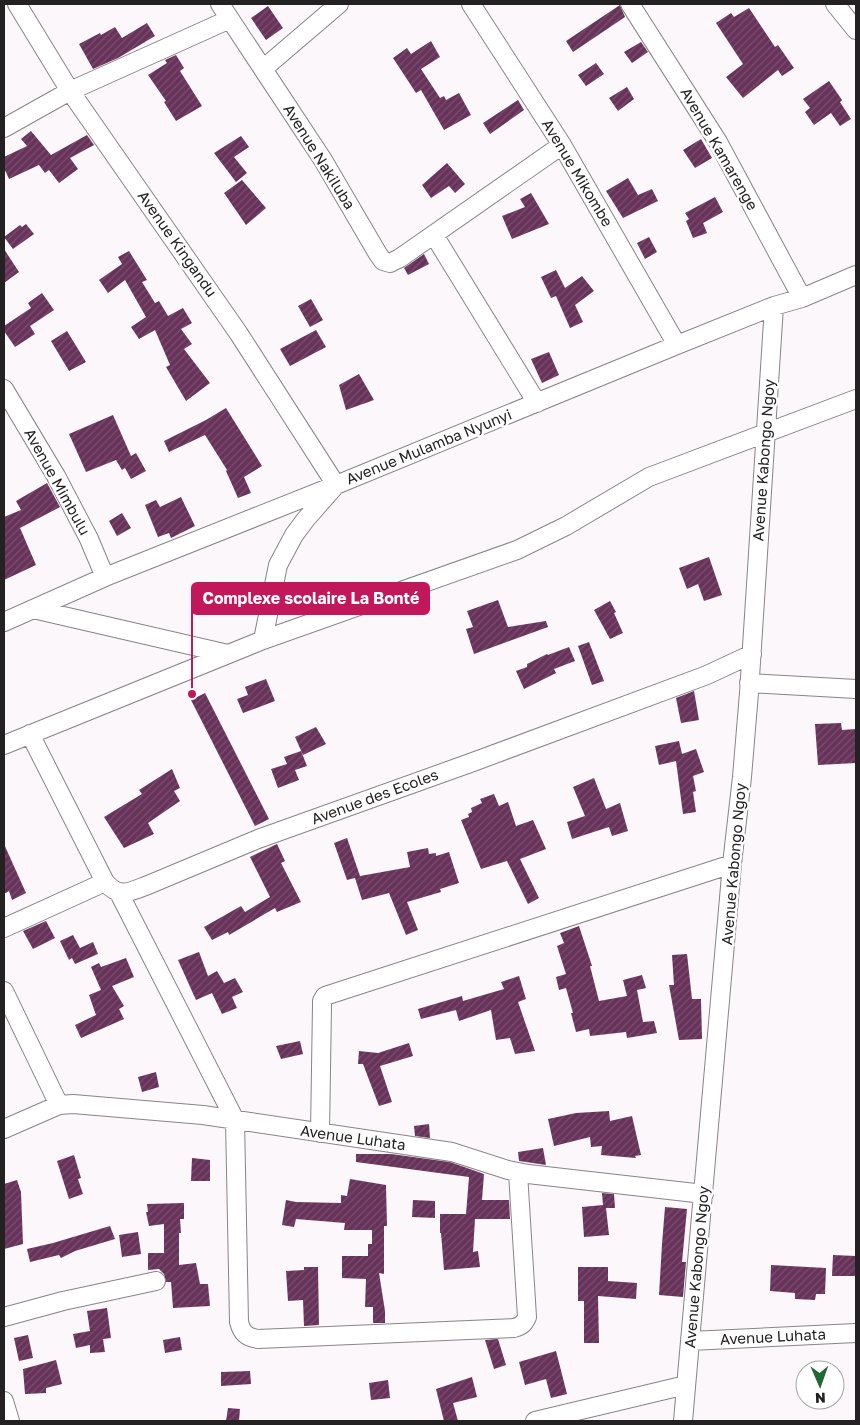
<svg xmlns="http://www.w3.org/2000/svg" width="860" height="1425" viewBox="0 0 860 1425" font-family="'Golos Text',sans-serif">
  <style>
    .building { fill: url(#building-hatch) }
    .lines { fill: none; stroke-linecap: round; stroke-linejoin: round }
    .street-casing { stroke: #888487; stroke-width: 20 }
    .street { stroke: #fff; stroke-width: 18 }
    .labels { text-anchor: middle; stroke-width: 5; stroke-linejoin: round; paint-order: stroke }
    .street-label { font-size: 15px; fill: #232122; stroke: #fff }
    .leader { fill: none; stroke: #c2185b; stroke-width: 2 }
    .callout-dot { fill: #c2185b; stroke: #fff; stroke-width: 2 }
    .callout { fill: #c2185b; stroke: #c2185b; stroke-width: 2 }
    .callout-label { font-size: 16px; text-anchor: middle; font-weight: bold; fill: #fff }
  </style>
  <defs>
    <pattern id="building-hatch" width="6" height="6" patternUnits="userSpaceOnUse" patternTransform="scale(1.25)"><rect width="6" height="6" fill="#68335a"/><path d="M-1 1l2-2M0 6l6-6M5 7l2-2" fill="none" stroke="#794e6e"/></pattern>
  </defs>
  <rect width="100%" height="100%" fill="#fcf7fa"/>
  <path class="building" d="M620,5L625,17L573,52L566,41Z
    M268,6L283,28L266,40L251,18Z
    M749,8L775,47L778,45L794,68L782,76L778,70L743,98L726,77L743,64L716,23L731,13L734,17Z
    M147,23L155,36L118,58L93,69L79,44L100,33L101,35L115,27L122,38Z
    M431,41L440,57L421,69L440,98L444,96L446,100L459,93L471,115L444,130L421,90L416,93L393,58L407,48L411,54Z
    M641,42L648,52L632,63L624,52Z
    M176,55L184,68L180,71L202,106L176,121L164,102L166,101L148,75L167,63L165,60Z
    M596,63L604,74L586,86L578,75Z
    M829,81L842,100L840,102L851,119L840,126L831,113L814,125L805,112L810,108L803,99Z
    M627,87L634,99L618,111L609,98Z
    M518,100L524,110L490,134L483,123Z
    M31,131L51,155L87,135L94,145L70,158L78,169L59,183L49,170L45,173L39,165L9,179L4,168V157L27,146L21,139Z
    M241,136L249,147L234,157L247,173L236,182L214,153Z
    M701,139L712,158L695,168L683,150Z
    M447,163L465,184L455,193L449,186L431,198L422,185Z
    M628,178L638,195L652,189L658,201L623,218L606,191Z
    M242,180L266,208L246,225L224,193Z
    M531,193L549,224L512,239L502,216L525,207L520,199Z
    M715,197L723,212L703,223L707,233L693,238L686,221L689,219L685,213Z
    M26,224L34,234L13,249L4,237L20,225L22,227Z
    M649,237L657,252L645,259L637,243Z
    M4,249L19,272L4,283Z
    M129,251L147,280L142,282L155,303L159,301L168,316L183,308L192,323L181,329L192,344L184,349L210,383L186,401L166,367L170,365L155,330L139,339L131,327L146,317L125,280L108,293L99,280L122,264L118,257Z
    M424,254L429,264L408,275L404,268Z
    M556,270L565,288L582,276L594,291L575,305L583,322L570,328L556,296L551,298L541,277Z
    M42,293L54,310L30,326L35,334L15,347L4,331V326L31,308L28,303Z
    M311,299L323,320L310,327L298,306Z
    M316,330L326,347L290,366L280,349Z
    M67,331L86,362L69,371L51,341Z
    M549,352L559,375L542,383L531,359Z
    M359,374L374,400L346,410L339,385Z
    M226,408L262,466L244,477L251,493L238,498L226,471L227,470L205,435L169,452L164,441L206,420Z
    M113,415L131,456L136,453L146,471L131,479L125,468L122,470L116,460L86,472L69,434Z
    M47,483L60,507L20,528L36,565L4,580V517L21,510L16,501Z
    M181,497L195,526L171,538L169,533L158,537L145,505L156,500L160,507Z
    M122,513L131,528L117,536L109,521Z
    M709,557L722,595L704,601L698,584L687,589L679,568Z
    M498,600L508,627L546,621L548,627L474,654L466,629L473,627L467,611Z
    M610,601L616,612L614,613L623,633L610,639L594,610Z
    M589,642L604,681L592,685L578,646Z
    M569,647L575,661L554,669L556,673L524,689L516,671L527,667V664L547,654L548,655Z
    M266,679L275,701L243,713L237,699L248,695L245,687Z
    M694,691L699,720L681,723L676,698Z
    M205,693L269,819L255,826L191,700Z
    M841,723L842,730L856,729V763L818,765L815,724Z
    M316,727L326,744L303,755L295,737Z
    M679,741L682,754L696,749L704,772L693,776L696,791L693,792L696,812L683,814L676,761L659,765L655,746Z
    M301,751L307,766L295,770L299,780L278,788L271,769L287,764L284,757Z
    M172,769L180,788L174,791L180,801L148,823L154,834L124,848L104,817L142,794L139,790Z
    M594,778L606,809L620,803L628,831L612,836L609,827L572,839L567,822L585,816L573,787Z
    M494,794L499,806L508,802L516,826L533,820L546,849L520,859L539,898L528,904L507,861L481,869L461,820L469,817L468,814L472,812L471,808L482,803L480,799Z
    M347,838L360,876L410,867L407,852L428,848L429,854L436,853V856L449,852L459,883L440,889L441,892L407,902L418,930L406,935L389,893L362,900L355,878L347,880L334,843Z
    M4,844L26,893L12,900L9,891L4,894Z
    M277,844L285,861L281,863L301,902L277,912L275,908L229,935L228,932L212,940L204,927L241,906L245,912L270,897L250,857Z
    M46,921L55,938L33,949L23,931Z
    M579,926L592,966H590L599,1001L627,996L623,980L642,975L646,988L637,990L643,1022L654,1021L657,1033L627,1038L626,1032L590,1036L589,1029L576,1032L571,1013H573L566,988L559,990L556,977L566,974L557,946L564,943L560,933Z
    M73,935L80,948L93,942L98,954L75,964L72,958L69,960L60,941Z
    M199,952L208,976L217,971L224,983L235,978L243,992L232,997L237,1008L222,1014L212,993L196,1000L178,960Z
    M687,954L692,999H701L702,1039L679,1040L669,985H674L672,955Z
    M126,958L134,977L112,986L124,1006L119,1009L124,1019L81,1038L75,1025L96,1015L89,995L101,990L91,967L99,963L101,967Z
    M519,976L526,999L518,1002L535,1051L515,1054L510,1038L496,1040L491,1010L459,1021L456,1010L421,1019L418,1009L462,996L463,1001L504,989L501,982Z
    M300,1041L303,1054L281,1059L276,1046Z
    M409,1043L413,1056L380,1066L392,1102L379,1106L363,1064H358L359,1051L378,1053Z
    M156,1072L159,1087L142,1092L138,1077Z
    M609,1111L610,1121L632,1116L641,1155L635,1156L636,1158L601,1155L602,1146L591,1147L590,1137L554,1146L548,1119L576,1113Z
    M429,1124L430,1138L415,1136L414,1126Z
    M543,1148L546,1165L519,1161L518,1152Z
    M356,1154H391L450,1162L484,1174L482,1200H509L510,1219H475L473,1252L478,1251L480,1267L444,1270L441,1233H440V1214H466L469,1177L356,1162Z
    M74,1155L81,1178L78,1179L83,1194L69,1199L57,1161Z
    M192,1158L210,1160V1181H191Z
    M350,1179L386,1185L387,1226H384V1274L379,1273L385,1311V1323H373V1307H365L366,1279L342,1278V1256H368V1244H372V1230H344L345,1223L296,1219L294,1227L282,1225L286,1200L296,1202L341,1203V1195L347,1196Z
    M17,1180L21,1192L23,1244L4,1249V1184Z
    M602,1193L614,1194L615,1208H606L609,1235L584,1237L582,1207L603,1205Z
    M413,1200L435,1201V1218L412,1217Z
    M184,1203V1219H180L181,1233H179V1265L196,1263L200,1284H208L210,1306L173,1308L171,1282H166L164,1274L159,1269L148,1270V1253H164V1224L149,1226L146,1212H148L147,1204Z
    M665,1207L687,1209L682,1262H686L683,1297L659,1295L662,1244Z
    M110,1226L115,1239L75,1251L61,1258L59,1255L30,1262L27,1249L53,1243Z
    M138,1232L141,1254L122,1257L119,1235Z
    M833,1255L856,1256V1276H832Z
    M771,1265L826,1268L825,1294H816L815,1300L795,1299V1293L770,1291Z
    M304,1267H318L319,1325L304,1326L303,1300L288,1301L286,1271L304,1270Z
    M578,1267H608V1281L637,1283L636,1299L598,1296L599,1343H584V1301H578Z
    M107,1308L111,1338L103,1339L105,1352L90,1353V1345L76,1348L73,1334L90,1331L87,1311Z
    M28,1335L33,1358L19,1361L14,1338Z
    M180,1337L182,1350L165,1353L163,1340Z
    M498,1339L506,1365L494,1369L485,1340Z
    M556,1351L567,1394L551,1398L546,1379L525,1385L519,1362Z
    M56,1360L62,1384L46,1388V1393L25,1394L23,1369Z
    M250,1371L251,1384L221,1386V1372Z
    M472,1377L477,1397L453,1403L458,1421H444L436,1389Z
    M388,1380L390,1398L371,1400L369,1383Z
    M228,1408L240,1409L239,1421H226Z"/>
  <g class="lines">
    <defs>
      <path id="street" d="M17,4L70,91L239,334L336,485L306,519L294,535L278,565L263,640
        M220,4L323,160L378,254L383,261L390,263L400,258L562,145
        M471,4L562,145L677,345
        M630,4L718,142L802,298
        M835,4L856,30
        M263,69L339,4
        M4,128L70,91L230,19
        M434,235L537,403
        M4,389L56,476L89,539L105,577
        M33,609L228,654
        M4,622L105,577L336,485L677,345L774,306L802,298L856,275
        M749,683L856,689
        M30,734L105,882
        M4,745L263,640L517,550L566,526L649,477L856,399
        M119,893L235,1120L239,1322C242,1333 246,1337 258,1339L514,1328C521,1326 524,1324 527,1317L518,1173
        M4,928L105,882C120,899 129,892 148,885L258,839L473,762L707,675L752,654
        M4,991L59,1105
        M4,1129L59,1105L73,1104L203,1115L452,1152L508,1170L528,1174L704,1194
        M320,1133L322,1005V1001L325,996L732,864
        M4,1317L63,1301L156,1281
        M690,1341L856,1333
        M4,1401L10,1421
        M535,1421L686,1385
        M683,1421L732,864L742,777L749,693L774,306"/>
    </defs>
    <use href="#street" class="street-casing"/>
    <use href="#street" class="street"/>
  </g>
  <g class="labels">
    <g class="street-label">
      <text transform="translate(719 149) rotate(60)" y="5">Avenue Kamarenge</text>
      <text transform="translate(319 157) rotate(58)" y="5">Avenue Nakiluba</text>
      <text transform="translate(577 173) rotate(59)" y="5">Avenue Mikombe</text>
      <text transform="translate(177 244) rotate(55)" y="5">Avenue Kingandu</text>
      <text transform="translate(429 447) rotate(-22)" y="5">Avenue Mulamba Nyunyi</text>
      <text transform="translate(764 460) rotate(-86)" y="5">Avenue Kabongo Ngoy</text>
      <text transform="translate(57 482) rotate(61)" y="5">Avenue Mimbulu</text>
      <text transform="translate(375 797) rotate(-20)" y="5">Avenue des Ecoles</text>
      <text transform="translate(734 864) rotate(-85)" y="5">Avenue Kabongo Ngoy</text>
      <text transform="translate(353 1138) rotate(8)" y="5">Avenue Luhata</text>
      <text transform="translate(697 1267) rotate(-85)" y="5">Avenue Kabongo Ngoy</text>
      <text transform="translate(773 1337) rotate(-3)" y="5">Avenue Luhata</text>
    </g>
  </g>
  <path class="leader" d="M192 694L192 599"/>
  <circle class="callout-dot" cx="192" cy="694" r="5"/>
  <rect class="callout" x="192" y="583" width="237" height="31" rx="5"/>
  <g class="callout-label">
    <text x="311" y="604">Complexe scolaire La Bonté</text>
  </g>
  <rect width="860" height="1425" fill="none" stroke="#232122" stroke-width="10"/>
  <g transform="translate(820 1385) rotate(178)"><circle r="24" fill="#ffffff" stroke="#a7a6a7"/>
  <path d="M0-4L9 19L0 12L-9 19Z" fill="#226834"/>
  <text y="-8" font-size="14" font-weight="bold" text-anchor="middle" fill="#232122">N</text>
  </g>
</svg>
